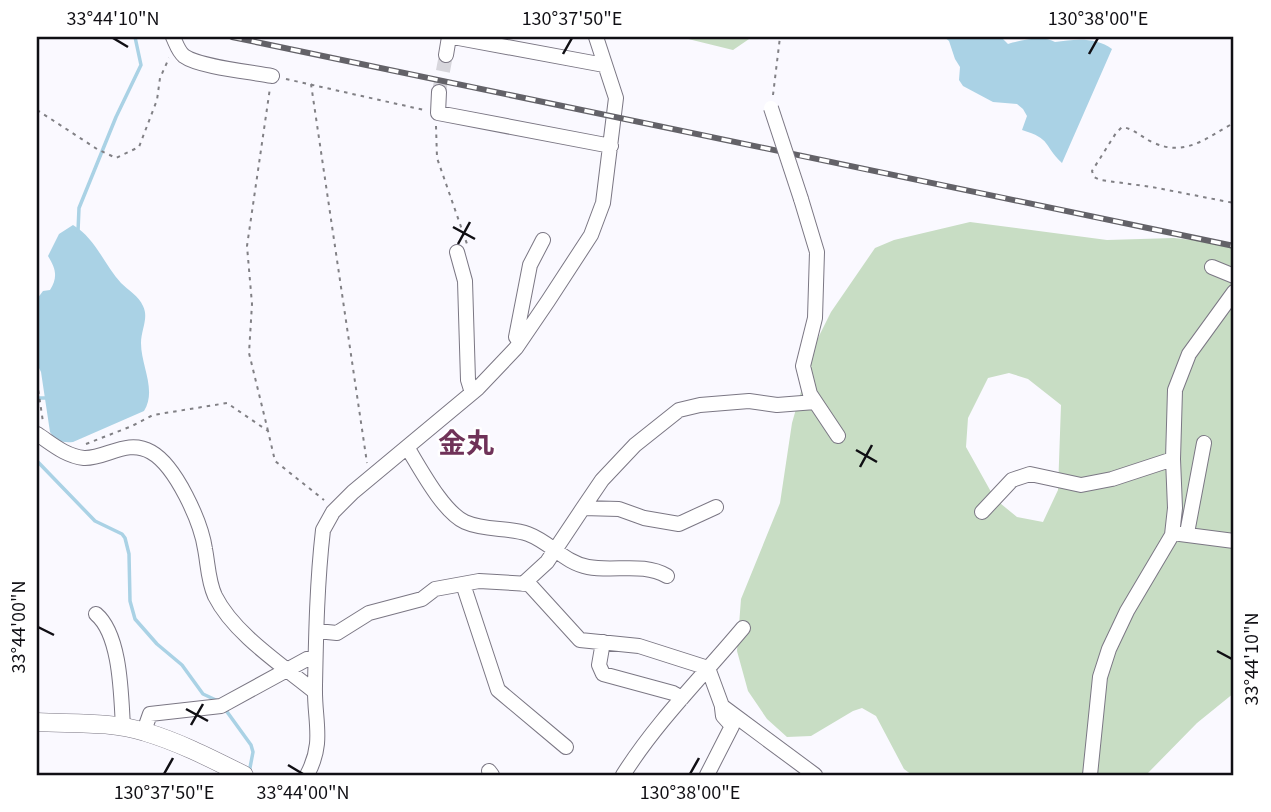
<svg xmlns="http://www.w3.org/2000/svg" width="1271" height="812" viewBox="0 0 1271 812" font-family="Georgia,'Noto Sans JP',serif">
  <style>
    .green { fill: #c8ddc4; fill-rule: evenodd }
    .water { fill: #aad2e5 }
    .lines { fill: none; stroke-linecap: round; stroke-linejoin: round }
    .stream { stroke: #aad2e5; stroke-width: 3.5 }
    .minor-tunnel { stroke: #d7d6dc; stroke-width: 14; stroke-dasharray: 14 7; stroke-linecap: butt }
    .minor-casing { stroke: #7b7784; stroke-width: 16 }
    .major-casing { stroke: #7b7784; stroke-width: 19 }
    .path { stroke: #818085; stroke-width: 2; stroke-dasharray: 3.5 5; stroke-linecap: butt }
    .minor { stroke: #fff; stroke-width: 14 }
    .major { stroke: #fff; stroke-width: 18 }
    .rail-casing { stroke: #636268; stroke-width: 6 }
    .rail { stroke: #fff; stroke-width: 3.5; stroke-dasharray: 10; stroke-linecap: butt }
    .minor-bridge-casing { stroke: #7b7784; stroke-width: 16; stroke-linecap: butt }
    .minor-bridge { stroke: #fff; stroke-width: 14 }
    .ticks { fill: none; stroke: #100f14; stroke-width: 2.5 }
    .labels { text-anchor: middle; stroke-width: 5; stroke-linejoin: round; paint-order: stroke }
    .quarter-label { font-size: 28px; font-weight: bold; fill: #6f3258; stroke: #fff }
    .neatline { fill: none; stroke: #100f14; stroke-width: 2.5 }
    .ticks-label { font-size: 18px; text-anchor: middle; fill: #100f14 }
  </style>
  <rect width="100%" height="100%" fill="#faf9ff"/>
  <path class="green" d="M680,37H752L733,50Z
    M970,222L1107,240L1174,238L1234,245V693L1197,723L1146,775H912L904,769L876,716L862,708L853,711L811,736L787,737L767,719L748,691L737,651L741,599L780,503L792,423L814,346L831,312L875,248L894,240ZM1009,373L1028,379L1061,405L1058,490L1043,522L1017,517L995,499L966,447L968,418L988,378Z"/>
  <path class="water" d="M944,37H1001L1008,44C1020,40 1044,35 1055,42C1075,39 1096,37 1112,49L1062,163C1043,145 1052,139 1022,130L1027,116L1023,109L1017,104L993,102L963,86L959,80L960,67L955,59L949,41Z
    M73,225C95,238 104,264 121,283C128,290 139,296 143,306C149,318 141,330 141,343C141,366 157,390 144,411L73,442C62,443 56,441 50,432L41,372L37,364V299L43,291L50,290C58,277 56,269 48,256L59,234Z"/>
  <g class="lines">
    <path class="stream" d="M78,231L79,208L116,117L141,65L135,37
      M37,403L39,398H48
      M37,461L95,521L122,534L125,538L129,554L130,601L135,619L157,644L182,665L203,694L218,701
      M225,709L251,745L253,752L249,773"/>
    <path class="minor-tunnel" d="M439,92L446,55"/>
    <defs>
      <path id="minor" d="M173,37C176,43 178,51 184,56C199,67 252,72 272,76
        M453,37L604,65
        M446,55L449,37
        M439,92L438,113L611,146
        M801,199L817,252L815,318L803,366L810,394L838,436
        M457,252L465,281L468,380L472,393
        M1212,267L1234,276
        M520,342L516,337L530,265L543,240
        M37,434C51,443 65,456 84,458C106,459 127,438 151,452C176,466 201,522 205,549C208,564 208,581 215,596C234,634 282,665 315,692
        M407,447C420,468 443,512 465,522C485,531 509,527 528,534C550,542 565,563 588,567C615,572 643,562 667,576
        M583,508L602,480L635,445L679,410L700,405L749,401L777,405L815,402
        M982,512L1012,480L1030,474L1081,485L1112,479L1173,459
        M1187,533L1204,443
        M1180,534L1234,541
        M463,584L498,690L566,747
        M523,584L547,562L583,508L619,509L644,518L679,524L716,507
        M96,614C121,635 121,696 123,727
        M317,631L337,633L369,613L422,599L435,589L479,581L529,584L580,640L639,646L708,668L722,706L815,775
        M603,642L599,665L603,674L673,693L682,698
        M144,731L150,714L221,706L307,659L315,658
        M489,771L492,775
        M307,775C325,742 314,721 315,686C316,635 317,582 323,530L333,512L353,492L478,388L516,348L548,301L591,235L603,203L616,98L596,37
        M623,775C657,721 702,677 743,628
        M707,775L732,726L723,716L722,708
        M1090,775L1100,677L1109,649L1127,611L1172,535L1175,508L1173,459L1175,390L1189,354L1234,292"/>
      <path id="major" d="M37,722C72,724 111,721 145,732C179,742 212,759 244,775"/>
    </defs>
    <use href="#minor" class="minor-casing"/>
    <use href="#major" class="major-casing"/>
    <path class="path" d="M286,79L424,110
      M311,84L367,463
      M773,95L780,37
      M37,110L97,149L116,158L139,147L157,100L160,78L169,58
      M1230,125C1204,140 1183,157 1152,142C1141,137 1135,129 1122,127L1116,133L1092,171L1094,177L1100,180L1152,187L1234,203
      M436,126L437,158L467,244
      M37,382L43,422
      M268,431L249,353L252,304L247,246L270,88
      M86,444L132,426L153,415L227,403L268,431L275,461L324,500"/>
    <use href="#minor" class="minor"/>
    <use href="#major" class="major"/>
    <defs>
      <path id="rail" d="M232,37L1234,246"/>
    </defs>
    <use href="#rail" class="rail-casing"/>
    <use href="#rail" class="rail"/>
    <defs>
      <path id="minor-bridge" d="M771,108L801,199"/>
    </defs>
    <use href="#minor-bridge" class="minor-bridge-casing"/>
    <use href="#minor-bridge" class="minor-bridge"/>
  </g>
  <path class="ticks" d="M113,38L128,47M563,54L572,38M1089,54L1098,38M453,227L475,239M458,244L470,222M856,450L877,462M860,467L872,445M38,627L54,635M1217,651L1232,659M186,709L208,721M191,725L203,704M288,765L303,774M164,774L173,758M690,774L699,758"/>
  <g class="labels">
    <g class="quarter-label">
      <text x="466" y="453">金丸</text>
    </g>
  </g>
  <rect width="1271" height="812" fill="none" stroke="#ffffff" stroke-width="77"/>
  <rect x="38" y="38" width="1194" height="736" class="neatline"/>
  <g class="ticks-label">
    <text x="113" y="25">33°44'10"N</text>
    <text x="572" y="25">130°37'50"E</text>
    <text x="1098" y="25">130°38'00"E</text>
    <text transform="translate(19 627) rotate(-90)" y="6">33°44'00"N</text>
    <text transform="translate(1252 659) rotate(-90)" y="6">33°44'10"N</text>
    <text x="164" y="799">130°37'50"E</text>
    <text x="303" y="799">33°44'00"N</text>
    <text x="690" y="799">130°38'00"E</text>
  </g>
</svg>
